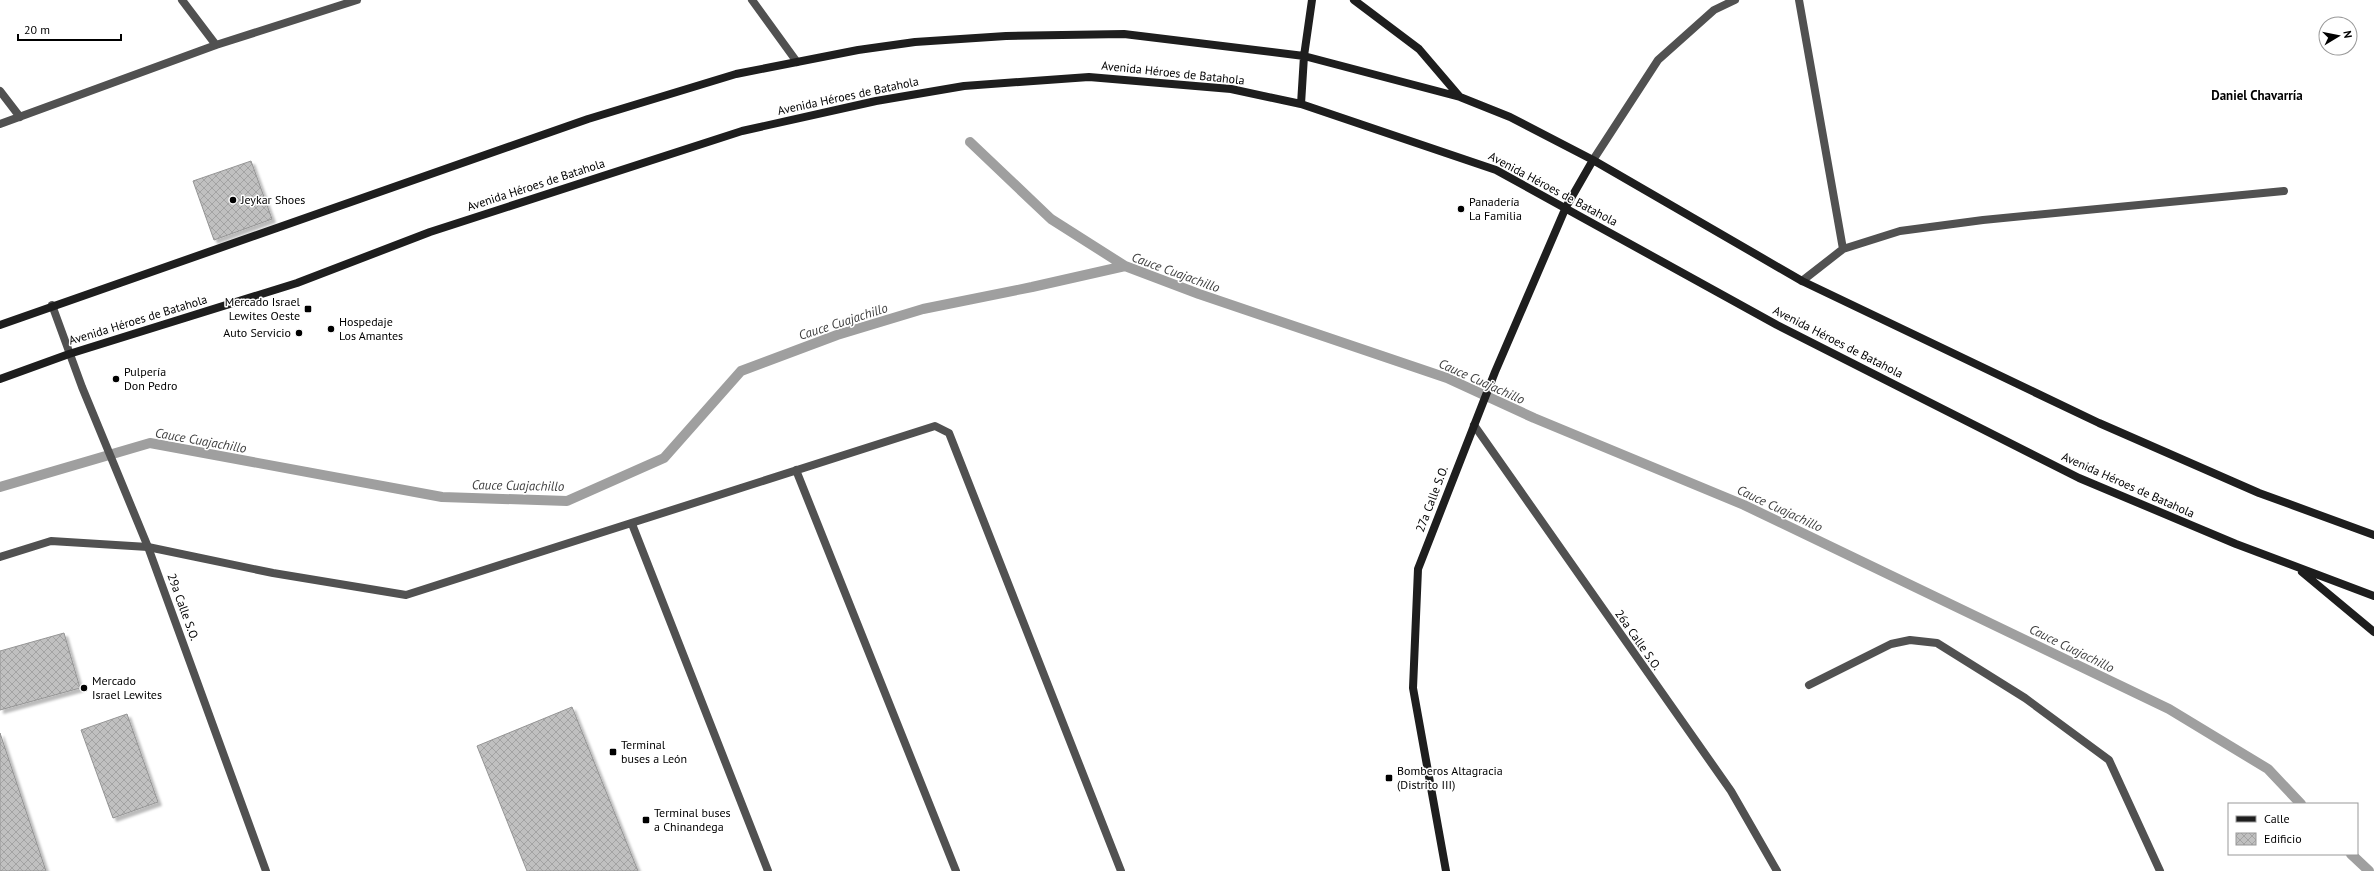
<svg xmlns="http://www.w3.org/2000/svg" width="2374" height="871" viewBox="0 0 2374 871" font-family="'PT Sans',sans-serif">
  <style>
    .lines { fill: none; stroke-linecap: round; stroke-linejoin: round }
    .stream { stroke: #9f9f9f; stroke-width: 10 }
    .building { fill: url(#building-cross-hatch); stroke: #959595; filter: url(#shadow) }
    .lane { stroke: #515151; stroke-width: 8 }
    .street { stroke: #515151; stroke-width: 8 }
    .secondary { stroke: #1e1e1e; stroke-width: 8 }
    .poi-dot { fill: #000; stroke: #fff; stroke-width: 1.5 }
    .labels { text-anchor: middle; stroke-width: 3; stroke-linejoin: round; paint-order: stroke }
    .street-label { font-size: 12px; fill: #000; stroke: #fff }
    .poi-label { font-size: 12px; fill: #000; stroke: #fff; text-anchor: start }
    .neighbourhood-label { font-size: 13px; font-weight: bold; fill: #000; stroke: #fff }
    .water-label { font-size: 13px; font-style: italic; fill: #404040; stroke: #fff }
  </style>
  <defs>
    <pattern id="building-cross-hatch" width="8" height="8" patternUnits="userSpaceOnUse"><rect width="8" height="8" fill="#c0c0c0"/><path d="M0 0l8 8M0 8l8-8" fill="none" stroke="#a3a3a3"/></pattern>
    <filter id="shadow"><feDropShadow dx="3.5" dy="3.5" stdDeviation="1" flood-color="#0004"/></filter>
  </defs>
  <rect width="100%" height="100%" fill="#fff"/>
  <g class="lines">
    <path class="stream" d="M970,142L1051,219L1125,266L1199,294L1447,378L1534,418L1744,505L2169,709L2268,769L2301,804
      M0,487L150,443L442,497L567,501L664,458L741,371L837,335L923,309L1032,287L1125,266
      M2351,854L2369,871"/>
  </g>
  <path class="building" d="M251,161L272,219L214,240L193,181Z
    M64,633L80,688L0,710V651Z
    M572,707L638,871H527L477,746Z
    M127,714L158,802L113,818L81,730Z
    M0,733L46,871H0Z"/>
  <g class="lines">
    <path class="lane" d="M796,470L956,871
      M632,524L768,871
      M0,557L51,541L148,547L273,573L406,595L935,426L949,433L1121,871"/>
    <path class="street" d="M182,0L216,45
      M752,0L797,62
      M1799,0L1843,249
      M0,91L20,117
      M0,124L216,45L357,0
      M1593,160L1658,60L1714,10L1735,0
      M1802,281L1843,249L1900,231L1983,220L2284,191
      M52,305L82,387L148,547L266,871
      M1474,425L1731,791L1777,871
      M1809,685L1891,644L1910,640L1937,643L2025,698L2109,760L2160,871"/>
    <path class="secondary" d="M1354,0L1419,49L1460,97
      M1301,104L1304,56L1312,0
      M0,325L588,119L736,74L858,50L915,42L1006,36L1124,34L1304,56L1460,97L1510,117L1593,160L1802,281L2099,423L2259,493L2374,535
      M0,379L69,354L297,283L430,232L742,131L876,101L964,86L1089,77L1231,89L1301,104L1496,170L1777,325L2079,478L2236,544L2374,596
      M2302,572L2374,632
      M1446,871L1413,688L1418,569L1495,372L1566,207L1593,160"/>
  </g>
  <g class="poi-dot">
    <circle cx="233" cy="200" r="4"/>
    <circle cx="1461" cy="209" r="4"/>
    <rect x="304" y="305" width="8" height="8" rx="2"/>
    <circle cx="331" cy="329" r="4"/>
    <circle cx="299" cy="333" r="4"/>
    <circle cx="116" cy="379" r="4"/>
    <circle cx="84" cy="688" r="4"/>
    <rect x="609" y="748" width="8" height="8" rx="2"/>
    <rect x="1385" y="774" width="8" height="8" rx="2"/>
    <rect x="642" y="816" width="8" height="8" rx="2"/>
  </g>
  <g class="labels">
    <g class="street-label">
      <text transform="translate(1173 73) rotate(6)" y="4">Avenida Héroes de Batahola</text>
      <text transform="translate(848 96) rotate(-12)" y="4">Avenida Héroes de Batahola</text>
      <text transform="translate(536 185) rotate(-18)" y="4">Avenida Héroes de Batahola</text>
      <text transform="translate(1553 189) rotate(28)" y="4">Avenida Héroes de Batahola</text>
      <text transform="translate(138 320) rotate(-17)" y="4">Avenida Héroes de Batahola</text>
      <text transform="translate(1838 342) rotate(27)" y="4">Avenida Héroes de Batahola</text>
      <text transform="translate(2128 485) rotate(24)" y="4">Avenida Héroes de Batahola</text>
      <text transform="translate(1432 499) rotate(-69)" y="4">27a Calle S.O.</text>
      <text transform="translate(183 607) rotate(70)" y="4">29a Calle S.O.</text>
      <text transform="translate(1638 640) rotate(55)" y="4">26a Calle S.O.</text>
    </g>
    <g class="poi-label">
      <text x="241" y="204">Jeykar Shoes</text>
      <text x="1469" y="206">Panadería<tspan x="1469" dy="14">La Familia</tspan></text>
      <text x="300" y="306" text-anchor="end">Mercado Israel<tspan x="300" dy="14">Lewites Oeste</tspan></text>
      <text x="339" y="326">Hospedaje<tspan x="339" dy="14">Los Amantes</tspan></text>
      <text x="291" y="337" text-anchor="end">Auto Servicio</text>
      <text x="124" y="376">Pulpería<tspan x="124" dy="14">Don Pedro</tspan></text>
      <text x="92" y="685">Mercado<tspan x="92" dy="14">Israel Lewites</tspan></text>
      <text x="621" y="749">Terminal<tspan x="621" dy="14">buses a León</tspan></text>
      <text x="1397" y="775">Bomberos Altagracia<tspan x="1397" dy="14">(Distrito III)</tspan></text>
      <text x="654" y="817">Terminal buses<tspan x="654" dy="14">a Chinandega</tspan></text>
    </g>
    <g class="neighbourhood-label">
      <text x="2257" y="100">Daniel Chavarría</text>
    </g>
    <g class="water-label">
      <text transform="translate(1176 272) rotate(20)" y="5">Cauce Cuajachillo</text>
      <text transform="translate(843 321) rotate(-18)" y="5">Cauce Cuajachillo</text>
      <text transform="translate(1482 381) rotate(24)" y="5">Cauce Cuajachillo</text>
      <text transform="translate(201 440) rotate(10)" y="5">Cauce Cuajachillo</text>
      <text transform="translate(518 485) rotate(1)" y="5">Cauce Cuajachillo</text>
      <text transform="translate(1780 508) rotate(25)" y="5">Cauce Cuajachillo</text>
      <text transform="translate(2072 648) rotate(26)" y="5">Cauce Cuajachillo</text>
    </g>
  </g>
  <rect x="2228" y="803" width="130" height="52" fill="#ffffff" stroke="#999999"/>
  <rect x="2236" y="816" width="20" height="6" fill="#1e1e1e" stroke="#999999"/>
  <text x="2264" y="823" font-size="12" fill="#000000">Calle</text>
  <rect x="2236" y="833" width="20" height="12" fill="url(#building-cross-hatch)" stroke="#999999"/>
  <text x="2264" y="843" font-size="12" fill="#000000">Edificio</text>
  <g transform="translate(2338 36) rotate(80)"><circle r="19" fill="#ffffff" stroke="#999999"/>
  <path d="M0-3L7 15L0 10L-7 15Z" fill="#000000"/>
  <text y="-6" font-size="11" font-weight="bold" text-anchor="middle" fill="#000000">N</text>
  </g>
  <path d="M18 34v6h103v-6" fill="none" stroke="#000000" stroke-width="2"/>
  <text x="24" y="34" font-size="12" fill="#000000" stroke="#ffffff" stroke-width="3" paint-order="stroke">20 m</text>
</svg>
